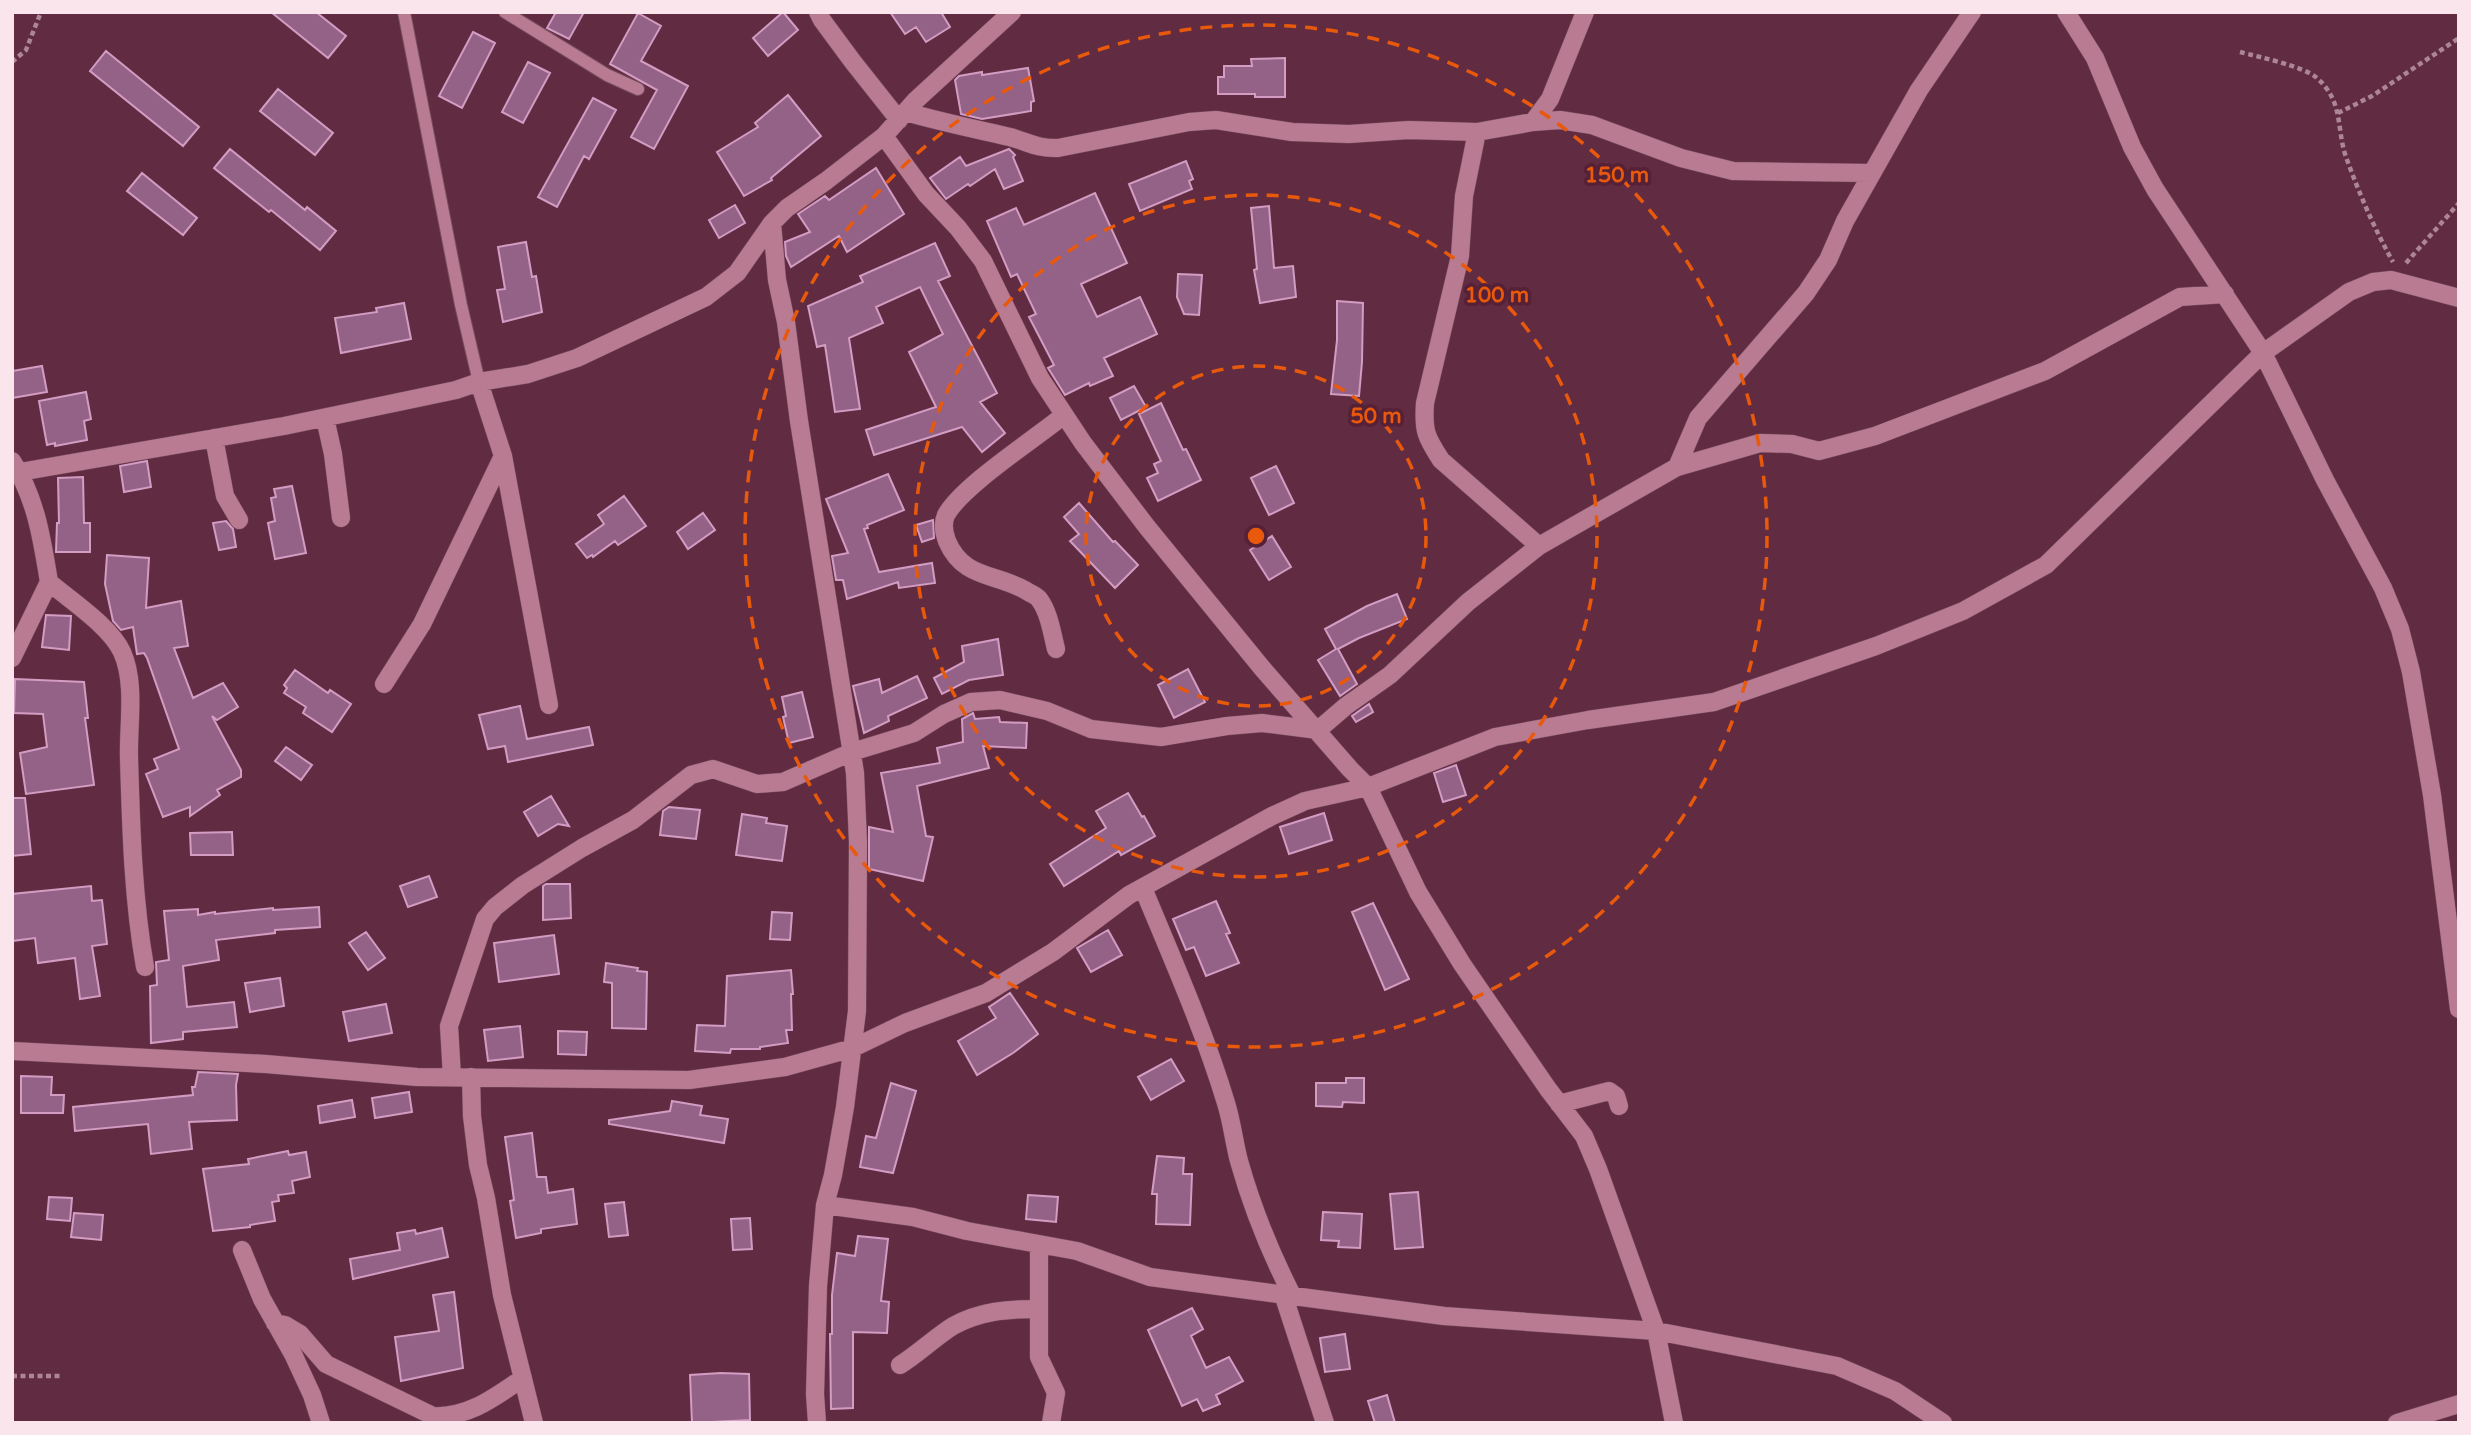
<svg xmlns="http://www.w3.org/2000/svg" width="2471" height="1435" viewBox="0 0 2471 1435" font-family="'Varela Round',sans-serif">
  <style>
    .building { fill: #946287; stroke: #d29cc3; stroke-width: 2 }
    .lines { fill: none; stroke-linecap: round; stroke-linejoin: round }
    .lane-casing { stroke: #774c5f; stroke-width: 14 }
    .street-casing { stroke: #774c5f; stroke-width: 19 }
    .path { stroke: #ac8694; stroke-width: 4.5; stroke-dasharray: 5 3.5; stroke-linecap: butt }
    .lane { stroke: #b97b91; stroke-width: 12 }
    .street { stroke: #b97b91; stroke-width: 18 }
    .ring { fill: none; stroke: #e8590c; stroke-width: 3.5; stroke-dasharray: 12 9 }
    .centre { fill: #e8590c; stroke: #562137; stroke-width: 3.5 }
    .ring-label { font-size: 21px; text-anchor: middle; font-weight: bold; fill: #e8590c; stroke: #562137; stroke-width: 7; stroke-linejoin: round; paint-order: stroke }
  </style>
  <rect width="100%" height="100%" fill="#612c41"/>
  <path class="building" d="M271,12H316L346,36L328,58Z
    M556,12H584L569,39L547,28Z
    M783,12L798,30L768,56L753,38Z
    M890,12H941L950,27L926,42L916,27L905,34Z
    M638,13L661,26L641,61L688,86L654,149L631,137L657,90L610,64Z
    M473,32L495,43L462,108L439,96Z
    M106,51L199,127L183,146L90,71Z
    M1285,58V97H1255V94H1218V77H1224V66H1252L1251,59Z
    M528,62L550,73L523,123L502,112Z
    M1028,68L1034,101L1031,102V111L982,119L961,114L955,80L959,76L982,72V75Z
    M278,89L333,133L315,155L260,111Z
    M788,95L821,136L771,178L772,180L744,196L717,152L758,127L755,123Z
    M593,98L616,110L589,159L584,156L557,207L538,197Z
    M230,149L305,210L307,207L336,231L320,250L271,210L269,212L214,168Z
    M1009,149L1015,155L1013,157L1023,181L1004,189L995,169L970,186L968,184L946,199L930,178L960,157L966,166Z
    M1186,161L1193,179L1189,181L1192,189L1140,211L1129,184Z
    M876,168L904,214L847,252L839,236L791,267L786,256L785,242L810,232L798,214L825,196L829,200Z
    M142,173L197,218L183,235L127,191Z
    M1095,193L1127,263L1081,284L1097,317L1140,297L1157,334L1104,358L1113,376L1090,386L1089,383L1065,395L1048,368L1054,365L1029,317L1036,314L1017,274L1011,277L987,221L1016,208L1024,225Z
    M735,205L745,223L719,238L709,220Z
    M1269,206L1274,268L1293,266L1296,297L1260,303L1254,270L1257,269L1251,208Z
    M526,242L532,277L536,276L542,312L503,322L497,290L505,289L498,247Z
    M935,243L950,276L938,281L997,393L980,402L1005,433L982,452L962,427L874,455L866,430L936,407L909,352L943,334L920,287L876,307L883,323L849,338L860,409L835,412L825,345L817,347L808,306L863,282L860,276Z
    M1178,274L1202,275L1199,315L1184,314L1177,297Z
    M1337,301L1363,303L1362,362L1359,396L1331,394L1337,340Z
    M404,303L411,339L341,353L335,318L377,312L376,308Z
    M42,366L47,392L12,398V371Z
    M1134,386L1146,407L1121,420L1110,398Z
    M86,392L91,419L84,421L87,440L55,446V443L47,445L39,401Z
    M1161,403L1183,450L1186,449L1201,480L1158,501L1147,478L1158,473L1154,464L1161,461L1139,414Z
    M147,461L151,487L124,492L120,466Z
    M1276,466L1294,503L1269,515L1251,478Z
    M888,474L904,510L867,525L868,528L864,529L879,572L932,563L935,583L899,588L898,582L847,599L843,580H836L832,556L848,553L826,499Z
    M83,477L84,523H90V552H56L57,523H59L58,478Z
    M292,486L306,553L275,559L268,523L275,521L271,498L276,497L274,489Z
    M624,496L646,526L618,545L615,541L593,557L592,555L587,558L576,544L604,524L598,515Z
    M1079,503L1113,542L1115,541L1138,565L1115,588L1070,541L1079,534L1064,517Z
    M703,513L715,530L688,549L677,532Z
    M933,520L934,538L922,542L916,525Z
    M226,521L233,529L236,547L219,550L213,523Z
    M1272,536L1291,567L1269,580L1250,550Z
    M107,555L149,558L146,608L181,601L188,646L174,648L193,698L223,683L238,707L217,720L212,716L241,770V777L217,790L220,795L190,816V807L163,817L146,774L158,769L154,759L179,749L147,658L144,653L137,654L133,627L121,630L113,621L105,584Z
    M1397,594L1407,619L1359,638L1338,649L1357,684L1340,696L1318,660L1336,649L1325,629L1367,606Z
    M46,615L71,616L69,650L42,647Z
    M998,639L1003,675L969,680L942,694L934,678L964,662L962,646Z
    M1188,669L1205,702L1174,718L1158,685Z
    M295,670L328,693L330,690L351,704L332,732L303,713L306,707L284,693L287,688L284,685Z
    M917,676L927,698L888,716L889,721L864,733L853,686L879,679L882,693Z
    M15,679L84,682L88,718H85L94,785L26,794L20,753L47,747L43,714L14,713Z
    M802,692L813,737L789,743L783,717L786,716L782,697Z
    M1369,704L1373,712L1356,722L1352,716Z
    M520,706L527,739L589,727L593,745L508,762L505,746L488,749L479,715Z
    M973,713L975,719L999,717L1000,722L1027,723L1026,748L983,746L989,768L917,786L926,836L933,837L923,881L869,869V827L893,832L881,773L940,763L937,748L963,742L962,719Z
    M286,747L312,765L301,780L275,761Z
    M1456,765L1466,795L1443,802L1434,773Z
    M1128,793L1142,817L1144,816L1155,836L1121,855L1119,851L1064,886L1050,864L1106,828L1096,811Z
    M551,796L569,826L558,824L538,836L524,812Z
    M12,798H25L31,854L12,856Z
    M669,807L700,810L696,839L660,835L663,811Z
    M1324,813L1332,840L1289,854L1280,827Z
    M742,814L767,818L766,823L787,826L782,861L736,855Z
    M232,832L233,855H191L190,833Z
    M429,876L437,897L408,907L400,886Z
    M546,884H570L571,918L543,920V886Z
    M91,886L92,901L102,900L107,944L92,946L100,996L80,999L75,958L38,963L35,938L12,941V894Z
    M1216,901L1230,933L1226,934L1239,963L1206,976L1194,947L1186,950L1173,919Z
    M1373,903L1409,979L1385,990L1352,912Z
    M319,907L320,927L275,930V933L216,940L219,960L183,966L187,1007L234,1002L237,1027L183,1032V1039L151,1043L150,986L157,985L156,962L169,960L164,911L198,909V915L215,912V914L273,908V910Z
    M772,912L792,913L790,940L770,939Z
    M1108,930L1122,955L1091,972L1077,948Z
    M366,932L385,958L368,970L349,943Z
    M554,935L559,974L499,982L494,943Z
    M606,963L638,968L637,971L647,972L646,1029L612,1028V983L604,982Z
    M791,970L793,994H791L792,1030H786L788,1043L760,1047V1049H731L730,1053L695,1051L697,1025L725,1026L727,976Z
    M280,978L284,1006L250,1012L245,983Z
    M1010,993L1038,1034L1013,1053L977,1075L958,1041L996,1018L989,1007Z
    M386,1004L392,1033L349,1041L343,1012Z
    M520,1026L523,1057L488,1061L484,1030Z
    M558,1031L587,1032L586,1055L558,1054Z
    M1171,1059L1184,1081L1151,1100L1138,1077Z
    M198,1072L238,1074L236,1085L237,1120L189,1122L192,1149L151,1154L148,1124L75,1131L73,1107L193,1095L192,1087H195Z
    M21,1076L52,1077L51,1095H64L63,1113H21Z
    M1346,1078H1364V1103L1343,1102L1342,1107L1316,1106V1083H1346Z
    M891,1083L916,1091L893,1173L860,1167L866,1136L876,1138Z
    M409,1092L412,1112L375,1118L372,1098Z
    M352,1100L355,1117L320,1123L318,1106Z
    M672,1101L702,1106L700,1115L728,1119L724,1143L609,1124V1120L670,1111Z
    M532,1133L537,1177H546L548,1193L573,1189L577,1224L541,1229V1233L516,1238L510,1201L514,1200L505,1137Z
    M288,1151L289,1155L306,1152L310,1177L292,1181L294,1193L278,1195L279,1201L272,1202L275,1221L250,1225V1227L213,1231L203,1169L249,1164L248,1159Z
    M1157,1156L1184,1158L1183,1174H1192L1190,1225L1156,1224L1157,1194H1152Z
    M1418,1192L1423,1247L1395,1249L1390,1194Z
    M1028,1195L1058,1197L1056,1222L1026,1219Z
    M49,1197L72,1198L70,1221L47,1219Z
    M624,1202L628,1235L609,1237L605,1204Z
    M1323,1212L1362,1214L1360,1248L1338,1247L1339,1241L1321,1240Z
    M74,1213L103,1215L101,1240L71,1237Z
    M750,1218L752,1249L733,1250L731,1219Z
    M442,1228L448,1257L353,1279L350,1259L400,1250L397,1233L415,1230L416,1234Z
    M858,1236L888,1239L881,1301L889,1302L887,1333L853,1332V1408L831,1409L830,1334H832V1295L837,1253L855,1256Z
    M454,1292L463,1368L401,1381L395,1337L439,1331L433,1295Z
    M1192,1308L1203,1329L1191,1336L1206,1368L1229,1357L1243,1381L1216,1395L1220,1404L1203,1411L1197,1399L1182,1406L1148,1330Z
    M1345,1334L1350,1369L1325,1372L1320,1338Z
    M721,1373L749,1374L750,1420L692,1423L690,1375Z
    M1387,1395L1395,1423H1375L1368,1401Z"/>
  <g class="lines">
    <defs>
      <path id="lane" d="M404,12L461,305L479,382
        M505,12L607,75L638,89"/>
      <path id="street" d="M818,12L822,20L853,62L899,120
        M2066,12L2095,58L2132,147L2155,189L2263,353L2325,480L2383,588L2400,629L2411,672L2432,795L2459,1009
        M906,112C941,122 975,129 1010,137C1028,142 1038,149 1058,148L1189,122L1216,120L1292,132L1349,134L1409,130L1477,132L1533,122L1560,120L1592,125L1681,158L1733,171L1872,173
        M1533,122L1550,99L1585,12
        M1477,132L1464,196L1460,256L1425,403C1423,431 1426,437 1441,460L1539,546
        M884,136L926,194L958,228L983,261L1040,378L1083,443L1147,527L1262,668L1350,769L1368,787L1418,892L1462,964L1548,1089L1584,1136L1598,1169L1656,1331L1674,1423
        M772,223L777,280L786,322L799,421L855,773L858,842L857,1011L845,1107L833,1175L825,1205L818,1286L815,1394L817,1423
        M479,382L503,456L549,705
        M325,418L333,454L341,518
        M214,438L225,496L239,520
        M12,461C36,498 42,539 49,582C71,601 110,626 122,652C136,683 128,725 129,758C131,828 133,899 145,967
        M1677,467L1698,418L1806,293L1828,260L1845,221L1919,90L1972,12
        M20,472L284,426L456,390L479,382L528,374L577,358L706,297L737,273L772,223L787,208L826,181L884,136L915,101L1012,12
        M1056,649C1052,633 1049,612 1039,599C1036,595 1029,593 1025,590C995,573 963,579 947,541C944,533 942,524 946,515C963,485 1035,439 1064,415
        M12,658L49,582
        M384,684L422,624L503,456
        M1143,888C1172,958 1204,1030 1226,1103C1232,1122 1234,1142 1239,1161C1252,1207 1270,1252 1292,1295
        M12,1051L266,1064L417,1077L689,1080L785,1067L853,1048L905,1023L986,993L1053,952L1129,895L1272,816L1305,801L1368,787L1495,737L1588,720L1714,702L1876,646L1963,611L2046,565L2263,353L2349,292L2373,282L2391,280L2459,298
        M452,1077L449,1026L485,919L495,907L523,885L582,848L633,820L691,775L713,769L757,784L783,782L852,752L914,733L944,714L971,702L1000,700L1047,711L1091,729L1161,737L1227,726L1262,723L1318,730L1346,706L1390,675L1468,602L1539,546L1677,467L1760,443L1792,444L1819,451L1875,436L2045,371L2180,297L2225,294
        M471,1077L472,1116L478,1165L486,1198L502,1295L534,1423
        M1559,1104L1609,1091L1616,1096L1619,1106
        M825,1205L913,1217L967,1231L1077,1251L1150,1277L1444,1316L1656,1331L1837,1366L1895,1391L1943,1423
        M1039,1244V1357L1056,1393L1051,1423
        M242,1250L262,1299L293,1354L312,1395L321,1423
        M1283,1294L1325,1423
        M275,1323L285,1325L300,1334L326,1364L433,1416C468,1418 495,1397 523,1378
        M900,1365C918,1354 934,1338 953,1326C980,1311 1007,1309 1038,1309
        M2397,1423L2459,1404"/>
    </defs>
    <use href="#lane" class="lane-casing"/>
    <use href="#street" class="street-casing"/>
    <path class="path" d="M2240,52C2259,57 2303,66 2317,78C2344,102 2336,128 2346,157C2359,193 2374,228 2393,262
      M12,62L26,50L41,12
      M2338,113L2372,96L2459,38
      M2406,263L2459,203
      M12,1376H61"/>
    <use href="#lane" class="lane"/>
    <use href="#street" class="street"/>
  </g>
  <g class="ring">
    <circle cx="1256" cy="536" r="170"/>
    <circle cx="1256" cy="536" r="341"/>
    <circle cx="1256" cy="536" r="511"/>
  </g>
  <circle cx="1256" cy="536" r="10" class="centre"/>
  <g class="ring-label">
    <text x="1617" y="182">150 m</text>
    <text x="1497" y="302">100 m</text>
    <text x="1376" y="423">50 m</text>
  </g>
  <rect width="2471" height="1435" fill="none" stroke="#fae5ec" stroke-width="28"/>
</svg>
